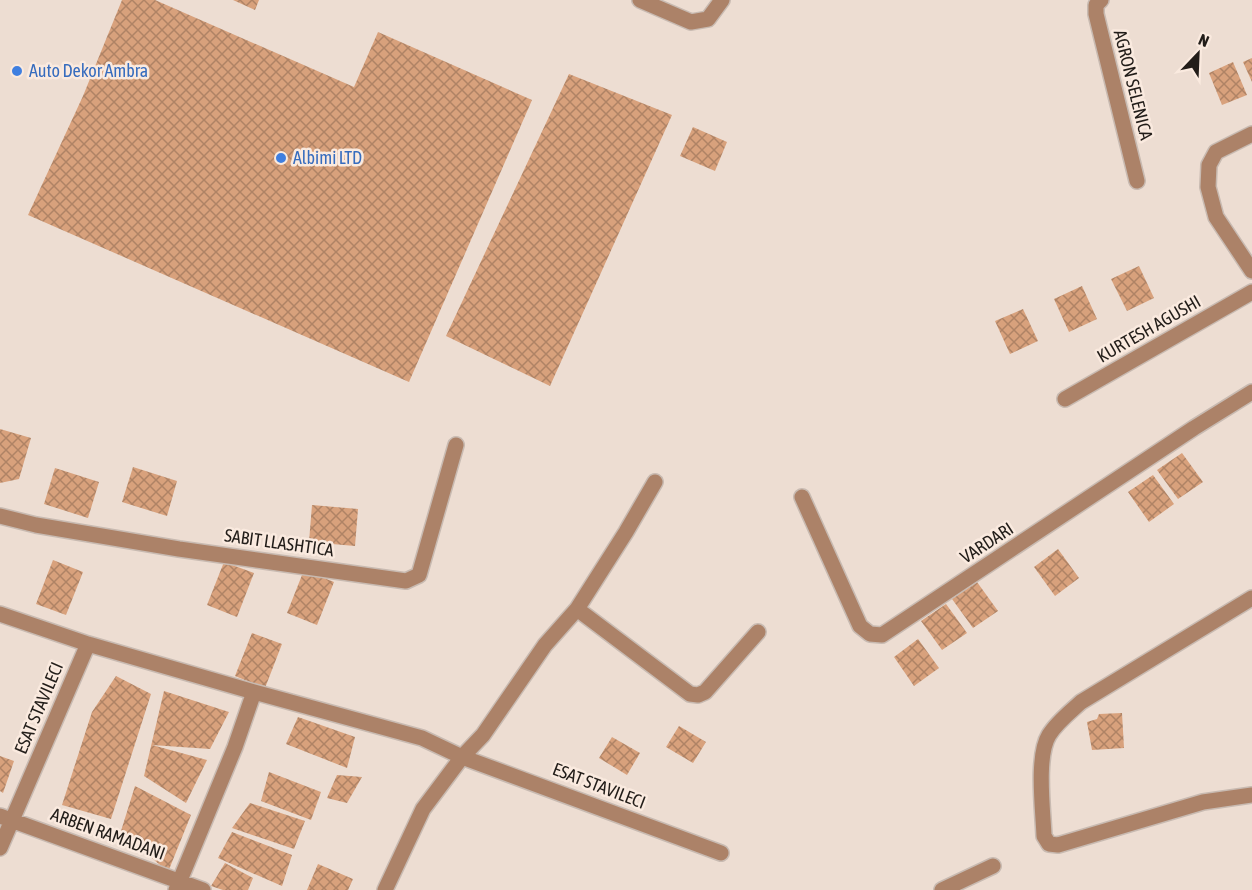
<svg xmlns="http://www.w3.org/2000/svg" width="1252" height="890" viewBox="0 0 1252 890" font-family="'Asap Condensed',sans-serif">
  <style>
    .building { fill: url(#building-cross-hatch) }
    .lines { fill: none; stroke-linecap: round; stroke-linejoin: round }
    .minor-casing { stroke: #c8bab1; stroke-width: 18 }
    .minor { stroke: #ac8268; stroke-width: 15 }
    .shop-dot { fill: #3f7fe0; stroke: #faeadf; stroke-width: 2 }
    .labels { text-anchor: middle; stroke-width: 5; stroke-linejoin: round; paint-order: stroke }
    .shop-label { font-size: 18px; fill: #366cbe; stroke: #faeadf; text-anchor: start }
    .street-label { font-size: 18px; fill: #221d19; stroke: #faeadf }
  </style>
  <defs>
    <pattern id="building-cross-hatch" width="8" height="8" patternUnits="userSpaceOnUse" patternTransform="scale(1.5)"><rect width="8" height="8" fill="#d8a17c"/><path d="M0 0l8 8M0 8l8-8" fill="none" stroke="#af8365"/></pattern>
  </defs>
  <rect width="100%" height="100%" fill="#edddd2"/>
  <path class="building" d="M122,0H155L354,87L378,32L532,100L409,382L28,215L83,96Z
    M233,0H259L255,10Z
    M1252,58V82L1243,62Z
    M1233,62L1247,95L1222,105L1209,73Z
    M569,74L672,115L550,386L446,336Z
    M693,127L727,142L715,171L680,156Z
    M1139,266L1154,298L1127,311L1111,279Z
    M1082,286L1097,319L1069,332L1054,299Z
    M1023,309L1038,341L1010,354L995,321Z
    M0,429L31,438L19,479L0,483Z
    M1182,453L1203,482L1178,499L1157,470Z
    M133,467L177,481L167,516L122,502Z
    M55,468L99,482L88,518L44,504Z
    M1153,475L1174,504L1149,522L1128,492Z
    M312,505L358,509L355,546L309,542Z
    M1058,549L1079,578L1055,596L1034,567Z
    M53,560L83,572L66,615L36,604Z
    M224,562L254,573L237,617L207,605Z
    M304,570L334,582L317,625L287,613Z
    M977,582L998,611L973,628L952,599Z
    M946,604L967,633L942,650L921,621Z
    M252,633L282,644L265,688L235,676Z
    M918,639L939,668L914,686L894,657Z
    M116,676L151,694L111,819L62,805L92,712Z
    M164,691L229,712L210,749L152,745L207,760L186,803L144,776Z
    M1122,713L1124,748L1092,750L1087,722L1097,719L1099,714Z
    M298,717L355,737L347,768L286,744Z
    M679,726L706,742L693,763L666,747Z
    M612,737L640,753L627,775L599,758Z
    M0,756L14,761L3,793L0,791Z
    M269,772L321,792L311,820L261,801Z
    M337,775L362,777L347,803L327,798Z
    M135,786L191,815L168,872L121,831Z
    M250,803L305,821L294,849L232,828Z
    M232,832L292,855L282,886L218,858Z
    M225,863L253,878L248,890H223L211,886Z
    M318,864L353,879L348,890H307Z"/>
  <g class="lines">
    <defs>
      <path id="minor" d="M640,0L691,22L708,19L722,0
        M1101,0L1096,5V14L1137,181
        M1252,134L1216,152L1209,165L1208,187L1216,217L1252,271
        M1065,399L1252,292
        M802,497L860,626L870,634L882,635L1194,428L1252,392
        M0,516L36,525L179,549L406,581L419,575L456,445
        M1252,598L1081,702C1070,712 1057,722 1049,735C1036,756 1043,810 1044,836L1049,844L1058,845L1203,802L1252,795
        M577,609L690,694L698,695L705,692L758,632
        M0,614L88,644L254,692L422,738L462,757L721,853
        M0,816L203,890
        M0,848L88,644
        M176,890L235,747L254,692
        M385,890L423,809L462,757L483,735L545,645L577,609L626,532L655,482
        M942,890L993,866"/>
    </defs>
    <use href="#minor" class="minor-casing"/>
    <use href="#minor" class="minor"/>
  </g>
  <g class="shop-dot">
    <circle cx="17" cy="71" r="6"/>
    <circle cx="281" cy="158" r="6"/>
  </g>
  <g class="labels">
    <g class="shop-label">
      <text x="29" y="77">Auto Dekor Ambra</text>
      <text x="293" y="164">Albimi LTD</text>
    </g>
    <g class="street-label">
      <text transform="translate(1133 85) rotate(76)" y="6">AGRON SELENICA</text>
      <text transform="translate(1149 329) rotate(-30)" y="6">KURTESH AGUSHI</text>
      <text transform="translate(279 543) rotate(8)" y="6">SABIT LLASHTICA</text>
      <text transform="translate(987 543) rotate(-33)" y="6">VARDARI</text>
      <text transform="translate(39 708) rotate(-67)" y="6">ESAT STAVILECI</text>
      <text transform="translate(599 786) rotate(21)" y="6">ESAT STAVILECI</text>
      <text transform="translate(108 834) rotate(20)" y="6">ARBEN RAMADANI</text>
    </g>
  </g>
  <g transform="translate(1198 54) rotate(23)" stroke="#faeadf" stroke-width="4.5" paint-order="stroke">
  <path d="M0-4.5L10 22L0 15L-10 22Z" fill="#221d19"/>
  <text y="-9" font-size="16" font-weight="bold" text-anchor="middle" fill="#221d19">N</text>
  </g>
</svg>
